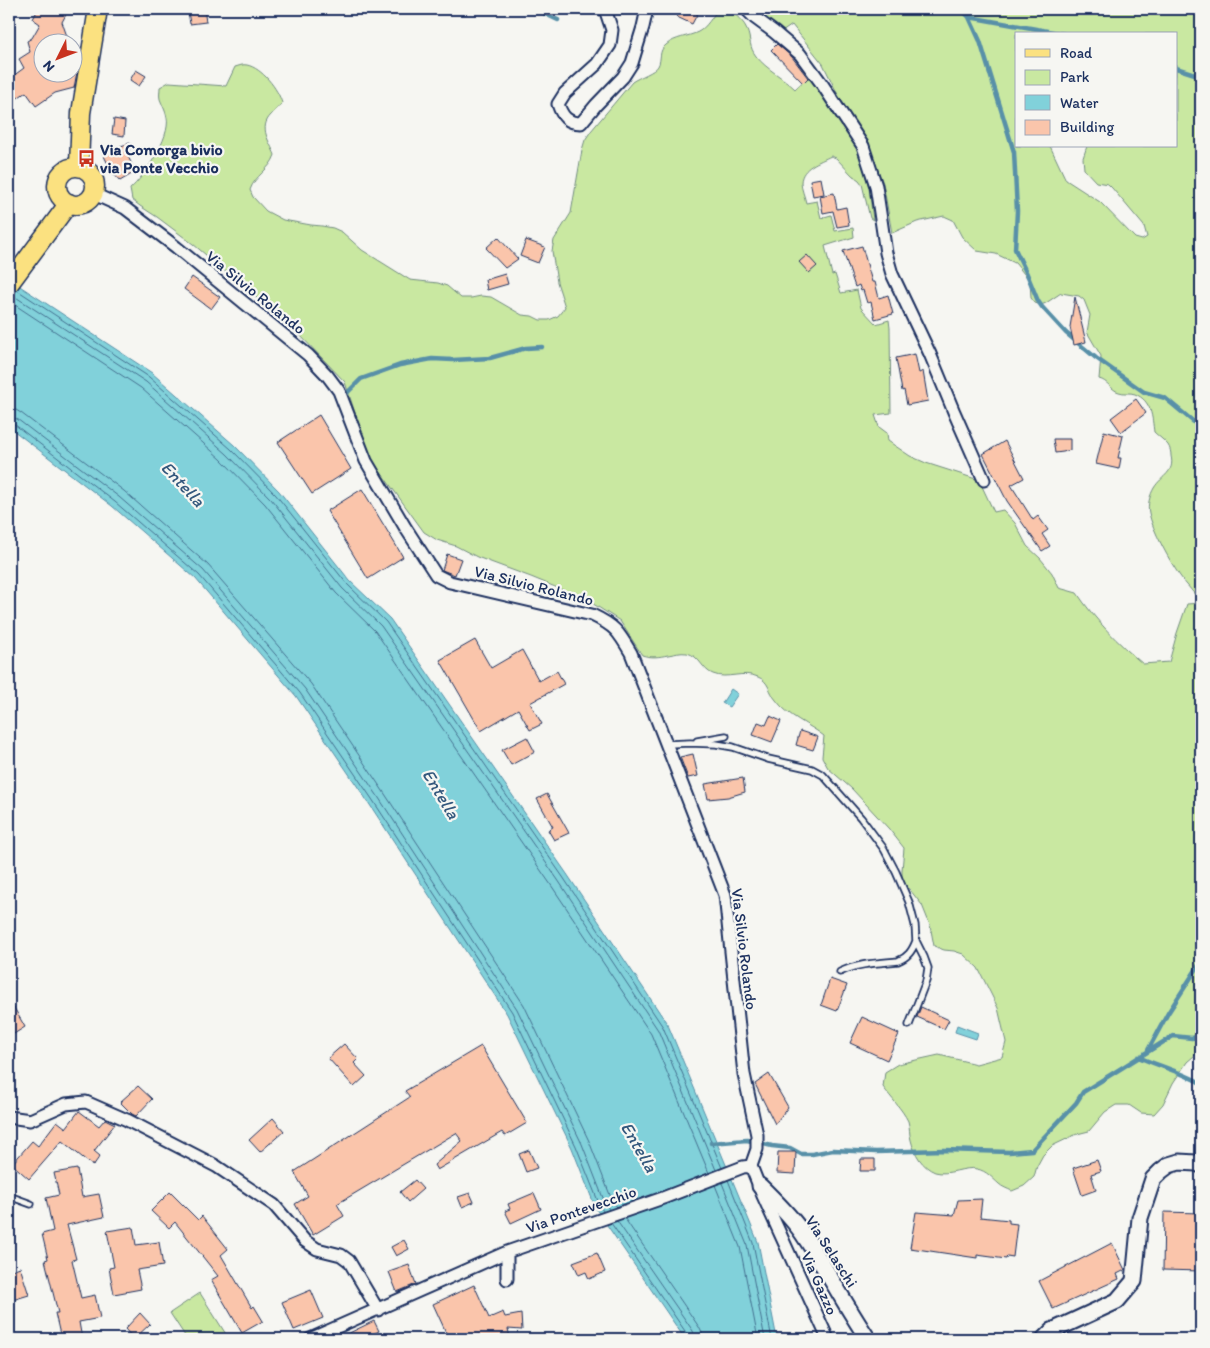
<svg xmlns="http://www.w3.org/2000/svg" width="1210" height="1348" viewBox="0 0 1210 1348" font-family="Itim,sans-serif">
  <style>
    .green { fill: #c9e8a1; stroke: #728c80; fill-rule: evenodd }
    .water { fill: #81d1da; stroke: #5890a8 }
    .lines { fill: none; stroke-linecap: round; stroke-linejoin: round }
    .shore { stroke: #447090; stroke-width: 1 }
    .stream { stroke: #5890a8; stroke-width: 4.5 }
    .building { fill: #fac5ab; stroke: #1b2f5e }
    .lane-casing { stroke: #1b2f5e; stroke-width: 9 }
    .street-casing { stroke: #1b2f5e; stroke-width: 15 }
    .secondary-casing { stroke: #1b2f5e; stroke-width: 19 }
    .primary-casing { stroke: #1b2f5e; stroke-width: 21 }
    .lane { stroke: #f6f6f2; stroke-width: 5.5 }
    .street { stroke: #f6f6f2; stroke-width: 11 }
    .secondary { stroke: #f6f6f2; stroke-width: 15 }
    .primary { stroke: #fbe180; stroke-width: 18 }
    .labels { text-anchor: middle; stroke-width: 4.5; stroke-linejoin: round; paint-order: stroke }
    .poi-label { font-size: 16px; font-weight: bold; fill: #1b2f5e; stroke: #f6f6f2; text-anchor: start }
    .street-label { font-size: 16px; fill: #1b2f5e; stroke: #f6f6f2 }
    .water-label { font-size: 18px; font-style: italic; fill: #34587d; stroke: #f6f6f2 }
  </style>
  <rect width="100%" height="100%" fill="#f6f6f2"/>
  <filter id="ink" filterUnits="userSpaceOnUse"><feTurbulence type="fractalNoise" baseFrequency=".02" numOctaves="2"/><feDisplacementMap in="SourceGraphic" scale="10" xChannelSelector="R" yChannelSelector="G"/><feConvolveMatrix kernelMatrix="1 2 1 2 8 2 1 2 1" color-interpolation-filters="sRGB"/></filter>
  <g filter="url(#ink)">
    <path class="green" d="M718,9H729C735,15 745,22 747,30C751,40 749,47 756,56C767,70 783,77 795,89L808,77L817,86L853,137L861,159L869,188L873,220L870,218L862,184L859,180L852,175L836,158L831,156C819,162 802,167 801,182C801,189 805,197 806,203L817,201L821,218L831,215L835,231L853,228L854,237L825,246L832,275L835,274L841,293L857,290L861,308L876,324L889,320L890,328L891,413L875,415L879,427L887,433L888,441L910,456L926,463L979,480L994,512L1003,510L1015,523L1027,546L1040,558L1052,573L1059,588L1077,593C1095,620 1118,643 1143,664L1169,662L1177,633L1187,604L1201,603C1195,593 1186,585 1180,576C1170,562 1152,529 1149,513C1147,505 1150,495 1154,488C1162,475 1175,473 1171,456C1171,452 1170,448 1168,445C1164,440 1158,436 1154,432C1152,417 1152,401 1135,394C1130,392 1124,394 1119,392C1111,390 1108,381 1099,379L1101,356L1087,332L1090,315L1084,300L1079,296L1061,293L1046,303L1041,305L1035,303L1031,298L1030,281L1015,263L996,254L977,251L962,237L953,220L944,216L917,222L892,233L883,183L868,145L840,99L823,64L792,25L782,32L765,21L753,9C761,9 775,7 783,9C793,11 796,16 806,9H1201V1050L1187,1062L1173,1083L1163,1104L1154,1114L1141,1113L1129,1105H1116L1105,1112L1089,1131L1077,1134L1052,1146L1043,1155L1037,1166L1034,1177L1024,1186L1012,1191C1008,1189 1002,1187 999,1184C992,1178 987,1171 977,1169C965,1166 948,1176 935,1172C922,1167 914,1153 911,1140C909,1134 910,1127 908,1121C902,1109 891,1098 883,1087L885,1072L898,1064L939,1055L976,1064L1002,1057L1006,1042L998,1008L978,968L963,954L954,951L944,950L934,946L930,925L922,905L902,880V870L904,848L889,829L852,789L828,768L822,757L824,736C809,724 788,717 776,700C769,692 769,681 758,677C743,670 727,680 713,674C702,670 700,656 687,653C680,652 675,654 668,655C659,657 651,658 642,655L620,621L587,600L531,577L477,557L456,546L437,540L424,532L369,456L345,382L297,332L193,244L157,217L140,206L132,200L130,189C144,177 171,137 167,118C166,111 162,105 160,99C159,95 160,91 160,87L169,82L226,86L235,67C239,66 243,64 247,65C262,68 278,89 282,103C278,108 275,110 271,115C258,128 270,142 275,155C270,170 255,175 250,190L253,197L266,211L283,220L311,225L322,226L333,228L342,232L362,250L410,280L438,283L447,286L461,298H471L481,296L491,297L522,315L532,316L540,320H549L558,316L565,307L557,282L552,251L554,240L571,213L582,150L585,140L591,131L632,82C639,77 655,72 658,66C662,59 658,51 666,45C675,37 688,37 698,32C706,28 713,16 718,9ZM1016,34H1176V146H1087L1083,158L1084,169L1096,182L1108,184L1112,188L1144,226L1147,237L1142,240L1135,238L1100,202L1066,180L1050,146H1016Z
      M200,1293L229,1339H187L170,1313Z"/>
    <path class="water" d="M9,279L152,373L234,445L279,491L350,581L390,619L567,874L668,1025L758,1242L777,1339H685L596,1209L572,1148L507,1014L368,802L296,696L195,578L112,506L9,427Z
      M731,689L738,694L729,707L722,703Z
      M957,1025L978,1033L976,1039L955,1032Z"/>
    <g class="lines">
      <path class="shore" d="M17,290L149,377L231,449L276,495L347,584L386,622L563,877L663,1027L722,1168
        M11,294L146,382L227,454L271,499L342,588L381,626L558,880L658,1030L716,1170
        M9,301L141,388L221,459L265,504L336,593L375,631L551,885L651,1034L709,1173
        M9,409L16,410L21,413L124,491L208,565L311,684L383,791L524,1005L589,1141L612,1200L617,1207
        M9,417L17,419L119,497L203,570L305,689L377,795L517,1009L582,1144L605,1203L609,1209
        M9,423L14,424L115,502L199,575L300,693L372,799L512,1012L576,1146L600,1206L603,1211
        M728,1180L753,1243L772,1339
        M722,1183L747,1245L765,1339
        M715,1185L740,1247L758,1339
        M625,1219L699,1327L702,1333V1339
        M617,1221L693,1331L695,1339
        M611,1223L687,1334L688,1339"/>
      <path class="stream" d="M535,9L558,20
        M961,9L969,17L1064,34
        M969,17L980,41L1014,152L1017,211L1015,249L1027,274L1038,301L1042,307L1066,333L1096,358L1144,392L1165,398L1201,428
        M1176,68L1201,76
        M345,395L361,379L400,365L432,359L453,360L490,358L526,348L542,347
        M1148,1050L1168,1013L1201,962
        M1138,1057C1159,1066 1181,1072 1201,1083
        M711,1143L747,1140L772,1146L790,1148L801,1154H812L833,1150L876,1152L944,1150L1009,1152L1032,1150L1076,1103L1083,1092L1173,1036L1192,1038L1201,1036"/>
    </g>
    <path class="building" d="M38,9H69L62,22L69,42H42V72H77L74,88L55,93L36,106L26,92L9,104V79L24,68L19,59L30,52L27,41L32,38L40,24L33,19Z
      M204,9L206,22L190,24L188,11Z
      M681,9H700L692,24L677,17Z
      M777,44L792,57L808,78L803,83L771,50Z
      M136,70L146,76L139,86L130,80Z
      M114,119L125,121L124,136L112,134Z
      M130,143L128,156L135,172L120,181L112,172L102,152Z
      M821,178L824,194L813,196L810,180Z
      M834,193L837,209L846,207L849,225L837,227L833,211L823,213L820,196Z
      M498,237L518,259L505,268L486,248Z
      M526,240L545,247L538,263L520,256Z
      M862,246L872,282H875L879,298L888,295L893,314L875,319L871,302L867,303L863,290L861,291L859,285L855,287L843,251Z
      M807,255L817,266L809,273L799,262Z
      M505,274L508,284L487,290L485,280Z
      M192,277L220,297L211,309L184,289Z
      M1075,297L1086,342L1074,345L1070,327Z
      M915,354L919,373L923,371L928,401L907,405L904,390L902,391L896,358Z
      M1136,399L1146,413L1121,432L1111,418Z
      M319,415L351,469L312,494L278,442Z
      M1104,431L1123,436L1118,458H1121L1119,469L1096,464Z
      M1053,439H1070V450L1063,452L1055,453Z
      M1005,441L1024,478L1011,485L1033,520L1038,516L1048,530L1042,534L1050,546L1042,551L1007,501L983,454Z
      M362,489L403,557L368,579L327,511Z
      M447,554L461,559L455,575L442,570Z
      M475,640L491,668L522,650L539,681L557,671L564,684L530,703L542,724L530,730L518,709L481,731L440,660Z
      M770,716L781,721L772,742L753,735L758,722L766,725Z
      M800,731L818,737L813,750L796,745Z
      M527,737L535,752L511,765L502,750Z
      M693,754L698,776L688,778L680,757Z
      M743,778L745,792L728,797L708,799L705,784Z
      M547,794L569,833L554,840L548,830L553,827L537,799Z
      M830,979L847,985L837,1011L821,1005Z
      M9,999L25,1027L9,1037Z
      M921,1007L949,1020L944,1029L917,1017Z
      M862,1017L899,1034L887,1060L850,1043Z
      M344,1044L358,1059L354,1063L366,1076L354,1087L328,1058Z
      M481,1046L527,1123L505,1136L502,1132L437,1170L434,1165L462,1141L456,1133L337,1204L344,1216L313,1235L295,1204L308,1196L294,1172L410,1097L405,1091Z
      M769,1074L788,1107L775,1124L755,1084Z
      M138,1086L152,1099L136,1116L132,1114L120,1102Z
      M79,1111L99,1126L105,1119L115,1124L94,1151L100,1156L93,1166L62,1141L29,1179L12,1164L32,1141L38,1146L57,1121L66,1128Z
      M273,1118L284,1131L260,1152L249,1140Z
      M529,1150L537,1168L526,1172L519,1154Z
      M778,1152H796L795,1174L777,1173Z
      M861,1159H875V1171H860Z
      M1097,1160L1101,1171L1091,1174L1096,1190L1082,1195L1073,1168Z
      M77,1169L82,1197L99,1194L104,1217L67,1225L76,1259L72,1260L81,1298L95,1295L100,1318L79,1322L82,1339H61L55,1313H58L45,1260L48,1259L42,1234L53,1231L46,1198L59,1195L54,1173Z
      M415,1180L423,1189L408,1202L400,1192Z
      M170,1192L198,1220L202,1216L228,1249L221,1255L252,1308L254,1306L263,1321L242,1333L211,1280L218,1276L175,1222L169,1228L151,1211Z
      M470,1193L474,1202L462,1207L458,1197Z
      M534,1193L541,1209L511,1223L505,1211L510,1209L508,1204Z
      M982,1199L980,1217L1009,1220V1223L1017,1224L1013,1257L1007,1256L1006,1259L977,1255V1258L910,1248L916,1212L954,1215L958,1200Z
      M1164,1212L1201,1213V1271L1163,1270Z
      M133,1227L136,1245L159,1242L163,1266L137,1270L141,1289L114,1294L109,1268L114,1267L107,1231Z
      M404,1240L409,1249L396,1256L391,1247Z
      M1112,1243L1125,1270L1117,1274L1119,1279L1053,1309L1039,1281Z
      M597,1253L605,1272L589,1279L586,1272L579,1275L573,1262Z
      M409,1265L416,1284L397,1292L389,1272Z
      M20,1267L29,1295L9,1301V1271Z
      M474,1285L489,1318L503,1312L505,1317L521,1314L522,1330L508,1329L510,1337L501,1339H449L433,1304Z
      M311,1290L323,1318L294,1330L282,1302Z
      M140,1313L150,1324L134,1339L125,1329Z
      M374,1321L379,1331L363,1339H337Z"/>
    <g class="lines">
      <defs>
        <path id="lane" d="M697,741L726,736
          M667,744L690,743L716,744L733,747L768,759L812,769L823,775L861,818L884,849L896,872L909,902L915,925L916,941L924,957L928,968L926,981L909,1025
          M840,972C859,963 878,963 898,961C908,957 912,951 916,941
          M9,1196L31,1204"/>
        <path id="street" d="M605,9L612,30L610,45L597,64L565,93L558,104C562,116 567,123 581,123L596,105L623,77L632,63L643,27L647,9
          M746,9L755,18L774,32L800,54L822,84L863,146L876,186L886,253L892,274L930,354L954,412L984,480
          M94,194L125,208L176,247L308,355L327,375L339,391L366,461L405,527L436,575L450,582L463,585L592,615C615,626 618,631 631,653L725,895L744,1074L757,1135V1149L751,1166
          M9,1117L30,1120L66,1104L86,1102L127,1120L216,1166L274,1205L305,1241L317,1249L341,1255L349,1261L378,1310
          M507,1279V1252L663,1198L743,1167L751,1166L763,1196L828,1339
          M310,1339L507,1252"/>
        <path id="secondary" d="M760,1186C775,1201 791,1216 803,1234C826,1268 845,1305 868,1339
          M1044,1339L1052,1331L1117,1301L1134,1281L1140,1218L1153,1179L1161,1171L1169,1165L1179,1162L1196,1163L1201,1165"/>
        <path id="primary" d="M79,166L81,113L98,9
          M57 186a19 19 0 1 1 38 0a19 19 0 1 1-38 0Z
          M9,284L69,203"/>
      </defs>
      <use href="#lane" class="lane-casing"/>
      <use href="#street" class="street-casing"/>
      <use href="#secondary" class="secondary-casing"/>
      <use href="#primary" class="primary-casing"/>
      <use href="#lane" class="lane"/>
      <use href="#street" class="street"/>
      <use href="#secondary" class="secondary"/>
      <use href="#primary" class="primary"/>
    </g>
  </g>
  <defs>
    <symbol id="bus-bare" viewBox="-9 -9 18 18"><path d="M-5-6H5V4H4V6H2V4H-2V6H-4V4H-5ZM-3.5-4V0h7V-4ZM-3.5 1.2v1.5H-2V1.2ZM2 1.2v1.5H3.5V1.2Z" fill="#c8321e" stroke="#f6f6f2" stroke-width="2.5" paint-order="stroke"/></symbol>
  </defs>
  <g fill-rule="evenodd">
    <use href="#bus-bare" x="74" y="146" width="25" height="25"/>
  </g>
  <g class="labels">
    <g class="poi-label">
      <text x="100" y="155">Via Comorga bivio<tspan x="100" dy="18">via Ponte Vecchio</tspan></text>
    </g>
    <g class="street-label">
      <text transform="translate(256 292) rotate(39)" y="6">Via Silvio Rolando</text>
      <text transform="translate(534 585) rotate(14)" y="6">Via Silvio Rolando</text>
      <text transform="translate(745 949) rotate(83)" y="6">Via Silvio Rolando</text>
      <text transform="translate(581 1209) rotate(-19)" y="6">Via Pontevecchio</text>
      <text transform="translate(832 1251) rotate(57)" y="6">Via Selaschi</text>
      <text transform="translate(820 1283) rotate(66)" y="6">Via Gazzo</text>
    </g>
    <g class="water-label">
      <text transform="translate(183 484) rotate(47)" y="6">Entella</text>
      <text transform="translate(441 794) rotate(59)" y="6">Entella</text>
      <text transform="translate(639 1147) rotate(60)" y="6">Entella</text>
    </g>
  </g>
  <rect width="1210" height="1348" fill="none" stroke="#f6f6f2" stroke-width="30"/>
  <rect x="15" y="15" width="1180" height="1318" fill="none" stroke="#1b2f5e" stroke-width="2" filter="url(#ink)"/>
  <rect x="1015" y="32" width="162" height="115" fill="#f6f6f2" stroke="#9ea6b7"/>
  <rect x="1025" y="49" width="25" height="8" fill="#fbe180" stroke="#9ea6b7"/>
  <text x="1060" y="58" font-size="15" fill="#1b2f5e">Road</text>
  <rect x="1025" y="70" width="25" height="15" fill="#c9e8a1" stroke="#9ea6b7"/>
  <text x="1060" y="82" font-size="15" fill="#1b2f5e">Park</text>
  <rect x="1025" y="95" width="25" height="15" fill="#81d1da" stroke="#9ea6b7"/>
  <text x="1060" y="108" font-size="15" fill="#1b2f5e">Water</text>
  <rect x="1025" y="120" width="25" height="15" fill="#fac5ab" stroke="#9ea6b7"/>
  <text x="1060" y="132" font-size="15" fill="#1b2f5e">Building</text>
  <g transform="translate(58 58) rotate(228)"><circle r="24" fill="#f6f6f2" stroke="#9ea6b7"/>
  <path d="M0-4L9 19L0 12L-9 19Z" fill="#c8321e"/>
  <text y="-8" font-size="14" font-weight="bold" text-anchor="middle" fill="#1b2f5e">N</text>
  </g>
</svg>
